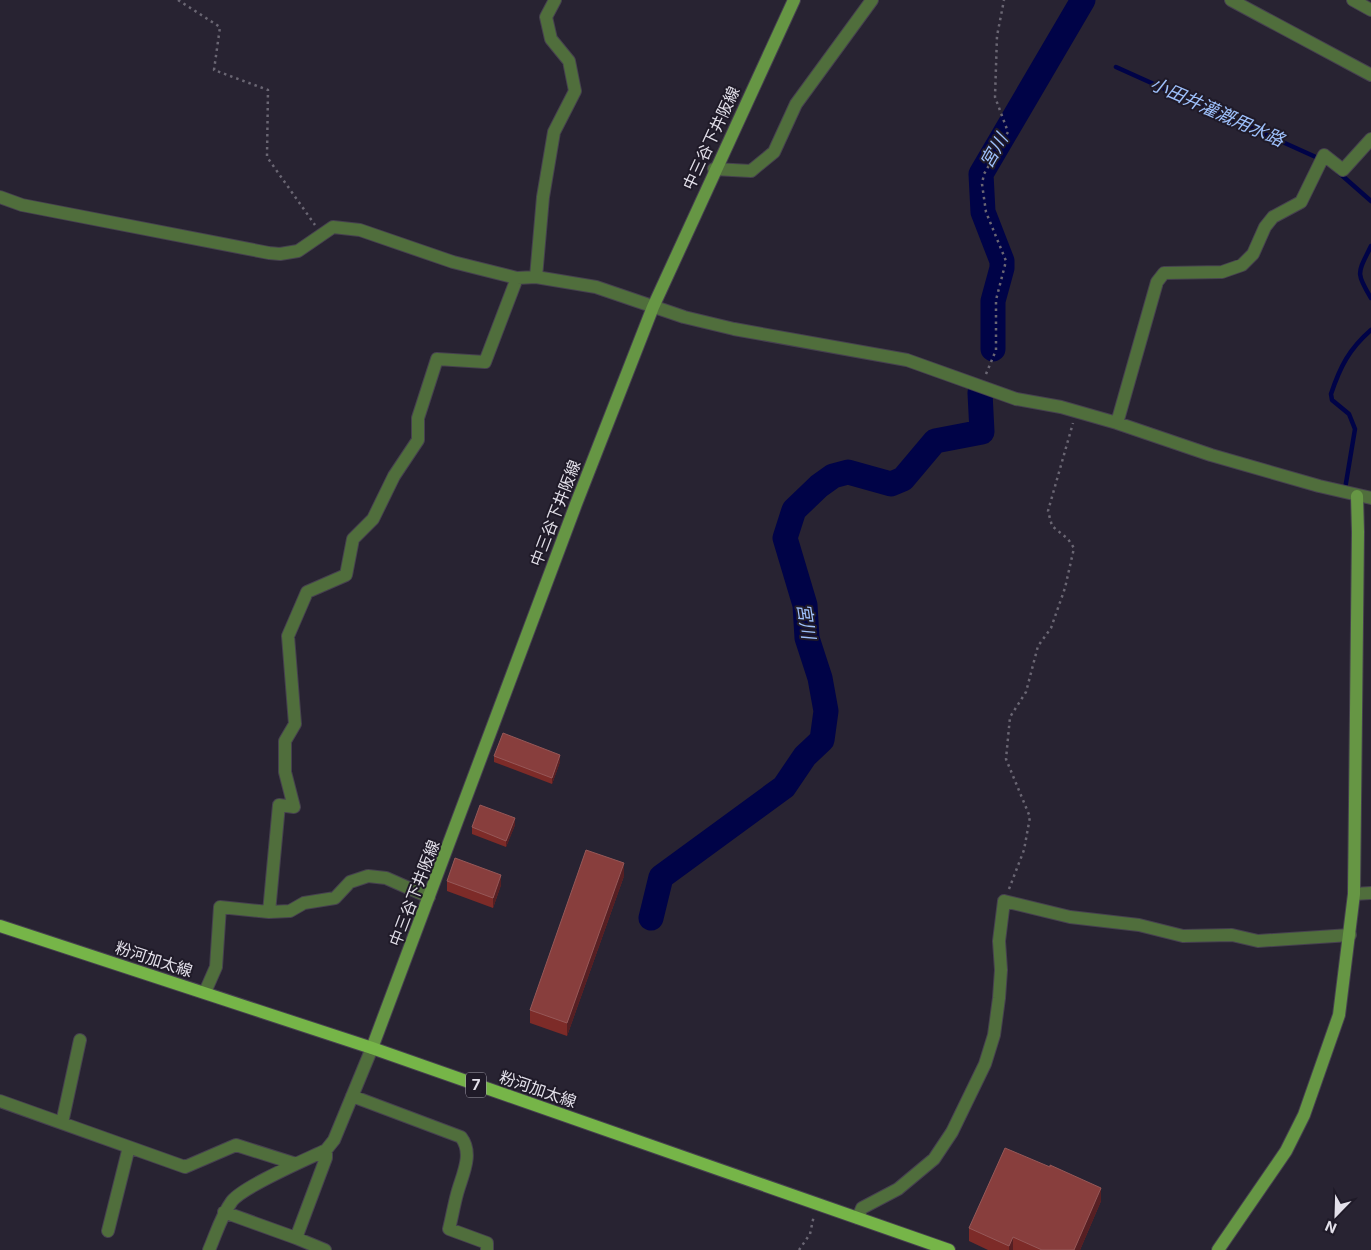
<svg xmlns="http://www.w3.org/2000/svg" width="1371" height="1250" viewBox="0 0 1371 1250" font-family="Inter,'Noto Sans JP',sans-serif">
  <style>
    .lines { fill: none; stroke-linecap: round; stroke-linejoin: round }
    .stream { stroke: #000347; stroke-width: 4.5 }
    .river { stroke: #000347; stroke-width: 25 }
    .street-casing { stroke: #46414f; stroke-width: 14 }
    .secondary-casing { stroke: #46414f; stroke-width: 14 }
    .primary-casing { stroke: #46414f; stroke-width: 14 }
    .path { stroke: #6a6673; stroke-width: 2.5; stroke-dasharray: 2.5 4; stroke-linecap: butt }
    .street { stroke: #506e3c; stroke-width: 12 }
    .secondary { stroke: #669644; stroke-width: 12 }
    .primary { stroke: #76b548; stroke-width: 12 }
    .wall { fill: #7d2b28 }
    .shaded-wall { fill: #561f23 }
    .building { fill: #883e3d; stroke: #965858 }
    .labels { text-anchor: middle; stroke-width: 4; stroke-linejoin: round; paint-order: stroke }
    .shield { fill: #1f1a28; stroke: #a8a5b0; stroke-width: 1 }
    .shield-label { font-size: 15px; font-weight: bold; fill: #e3e0ea }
    .street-label { font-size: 16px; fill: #e3e0ea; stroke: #1f1a28 }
    .water-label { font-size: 18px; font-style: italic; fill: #9ec0fb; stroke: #1f1a28 }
  </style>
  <rect width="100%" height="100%" fill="#282332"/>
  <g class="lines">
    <path class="stream" d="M1116,67L1318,158
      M1338,172L1371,201
      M1371,246C1358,273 1355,272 1371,298
      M1345,489L1355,429L1349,414L1332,400L1331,394C1340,367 1349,349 1371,330"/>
    <path class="river" d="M993,349V301L1002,268V261L983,212L981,174L1083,0
      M651,918L661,877L784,787L805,756L822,740L826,711L820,678L807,638L805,605L785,538L794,510L819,486L833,476L848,472L891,484L903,479L935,441L982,432L980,393"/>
    <defs>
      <path id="street" d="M1231,0L1371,75
        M1353,0L1371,10
        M714,169L751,171L774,152L796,104L872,0
        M0,197L22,205L269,253L280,254L298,251L333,227L360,230L453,262L517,278L536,277L596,287L684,317L734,329L907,360L1016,399L1061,407L1117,423L1211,455L1319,486L1371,498
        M536,277L543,197L554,132L575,91L569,61L551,39L546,17L555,0
        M1117,423L1157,282L1164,273L1222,272L1242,265L1253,254L1265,227L1273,217L1301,202L1324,155L1343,170L1371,139
        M1354,894L1371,893
        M269,912L279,805L294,807L285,772V741L295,724L288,636L307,592L346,575L353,539L373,519L394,476L418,440V418L437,359L485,362L517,278
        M205,992L216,967L220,907L269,912L290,911L304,903L335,898L350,882L368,876L386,878L429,897
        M352,1096L461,1137C474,1154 462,1175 457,1194C454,1205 452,1217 449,1229L487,1243V1250
        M0,1101L185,1167L236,1145L296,1164
        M62,1123L80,1040
        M224,1212L296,1238L326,1158V1150
        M858,1218L862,1208L898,1189L934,1159L952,1132L985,1064L994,1035L999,998L1001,970L999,941L1004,901L1070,917L1139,925L1183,936L1232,935L1258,941L1350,935
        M108,1231L129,1147
        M296,1238L325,1250
        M209,1250C216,1234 221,1216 232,1201C244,1186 305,1160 326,1150L334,1140L372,1048"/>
      <path id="secondary" d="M372,1048L576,504L653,307L794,0
        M1218,1250L1286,1151L1304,1115L1339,1015L1354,894L1358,532L1357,496"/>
      <path id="primary" d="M0,926L372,1048L949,1250"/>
    </defs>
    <use href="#street" class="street-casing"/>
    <use href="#secondary" class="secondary-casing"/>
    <use href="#primary" class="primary-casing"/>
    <path class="path" d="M178,0L220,27L214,70L268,90L267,157L315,225
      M986,374L996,350V300L1006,261L986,212L982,184L984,174L1008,132L995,97L997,36L1004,0
      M1009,889L1024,850L1030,817L1006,759L1010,717L1026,692L1038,646L1051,628L1065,588L1074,548L1068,539L1052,526L1048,511L1073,423
      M799,1250L810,1234L814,1215"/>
    <use href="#street" class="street"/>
    <use href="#secondary" class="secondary"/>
    <use href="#primary" class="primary"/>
  </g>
  <path class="wall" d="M494,756L560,762L552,784L494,762Z
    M515,825L506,847L472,834V827Z
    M624,876L567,1036L530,1023V1010Z
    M447,881L501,885L493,908L447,891Z
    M1101,1201L1080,1250H988L969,1241V1228Z"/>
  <path class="shaded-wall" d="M560,755V762L552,784V778Z
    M515,818V825L506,847V841Z
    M624,863V876L567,1036V1023Z
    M501,875V885L493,908V898Z
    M1101,1188V1201L1080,1250H1074Z
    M1013,1237V1250H1009V1246Z"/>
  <path class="building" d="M503,733L560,755L552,778L494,756Z
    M480,805L515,818L506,841L472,827Z
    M586,850L624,863L567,1023L530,1010Z
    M455,858L501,875L493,898L447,881Z
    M1005,1148L1050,1167V1165L1101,1188L1074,1250H1042L1013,1237L1009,1246L969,1228Z"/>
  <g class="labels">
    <rect class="shield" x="466" y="1072.5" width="20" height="25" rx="4"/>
    <g class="shield-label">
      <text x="476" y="1090">7</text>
    </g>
    <g class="street-label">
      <text transform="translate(711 138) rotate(-65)" y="6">中三谷下井阪線</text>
      <text transform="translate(555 513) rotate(-69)" y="6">中三谷下井阪線</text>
      <text transform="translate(414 893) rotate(-69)" y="6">中三谷下井阪線</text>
      <text transform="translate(154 959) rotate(18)" y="6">粉河加太線</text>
      <text transform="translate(538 1089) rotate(19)" y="6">粉河加太線</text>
    </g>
    <g class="water-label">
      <text transform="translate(1217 112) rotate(24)" y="6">小田井灌漑用水路</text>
      <text transform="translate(994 151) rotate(-60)" y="6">宮川</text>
      <text transform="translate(806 621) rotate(81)" y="6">宮川</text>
    </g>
  </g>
  <g transform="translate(1336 1215) rotate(203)" stroke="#1f1a28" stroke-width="4" paint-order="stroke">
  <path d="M0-4L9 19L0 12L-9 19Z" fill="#e3e0ea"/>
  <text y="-8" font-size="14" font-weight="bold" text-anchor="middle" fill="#e3e0ea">N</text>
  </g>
</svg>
